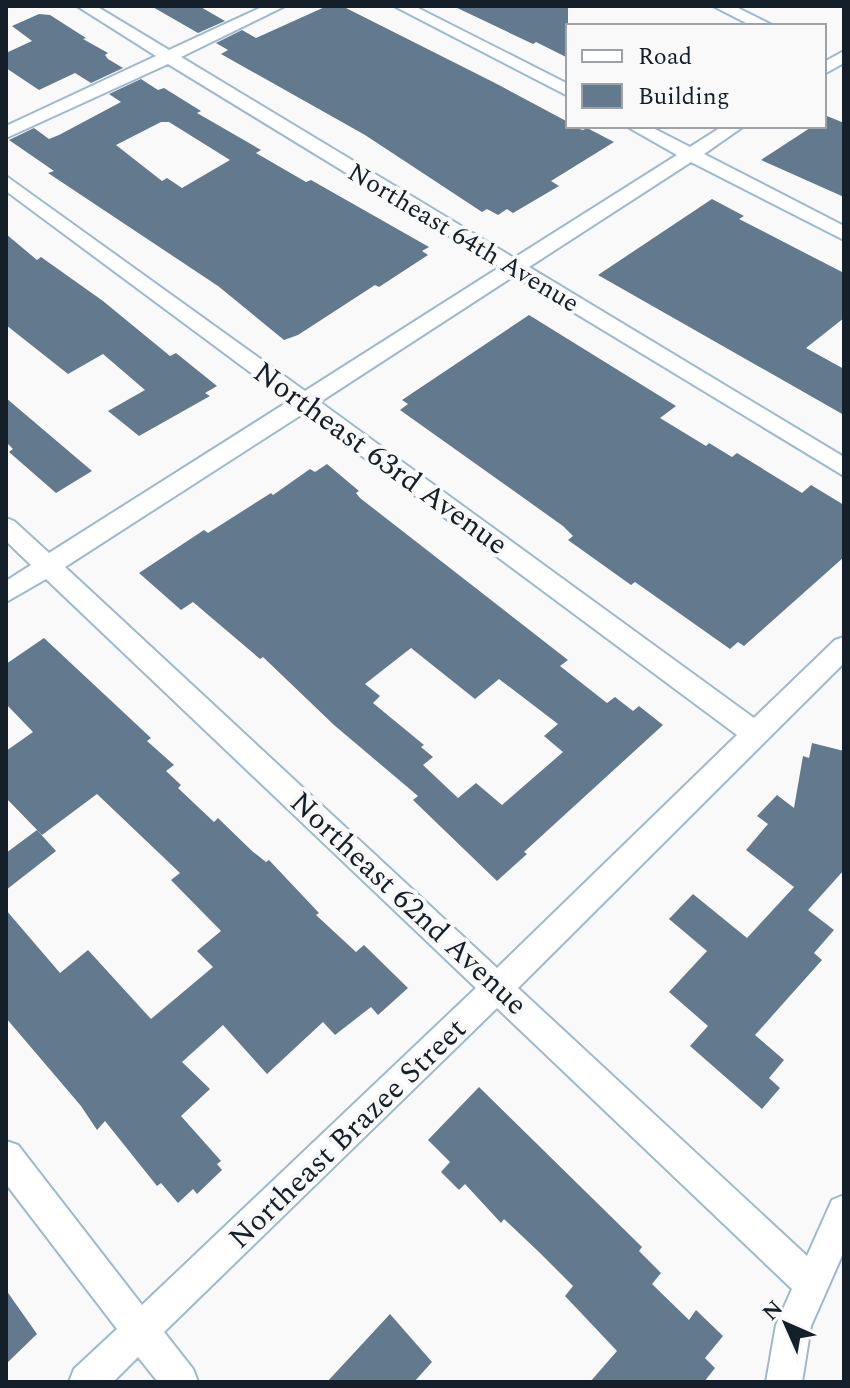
<svg xmlns="http://www.w3.org/2000/svg" width="850" height="1388" viewBox="0 0 850 1388" font-family="Spectral,serif">
  <style>
    .building { fill: #63798e; fill-rule: evenodd }
    .lines { fill: none; stroke-linecap: round; stroke-linejoin: round }
    .street-casing { stroke: #9db9d1; stroke-width: 4 }
    .street { fill: #fff; fill-rule: evenodd }
    .labels { text-anchor: middle; stroke-width: 8; stroke-linejoin: round; paint-order: stroke }
    .far-street-label { font-size: 26px; fill: #151f29; stroke: #f9f9f9 }
    .street-label { font-size: 30px; fill: #151f29; stroke: #f9f9f9 }
  </style>
  <rect width="100%" height="100%" fill="#f9f9f9"/>
  <path class="building" d="M151,6H199L225,21L198,33Z
    M327,6H342L495,83L568,122V126L583,130L587,128L614,142L551,181L559,186L513,213L507,209L498,215L487,209L482,212L365,135L221,54L228,50L216,43L242,30L256,38Z
    M453,6H568V58L536,42L533,44Z
    M39,14L50,15L86,38L83,39L108,53L105,55L108,59L123,68L91,83L75,73L39,90L6,68V53L32,41L12,26Z
    M141,79L158,90L164,88L201,111L197,113L261,150L256,153L306,182L311,180L429,247L422,251L428,255L379,287L375,285L298,335L284,340L218,286L48,173L54,171L9,140L34,128L49,139L59,135L121,102L109,94ZM161,122H169L230,160L182,188L167,178L162,181L116,145Z
    M827,116L844,123V197L761,160L813,126H824Z
    M712,199L744,216L739,219L844,273V318L806,348L844,369V415L598,275Z
    M6,234L37,260L41,257L103,301L170,356L176,353L217,386L205,393L210,396L139,436L108,411L145,390L103,354L68,374L6,325Z
    M529,315L676,406L660,418L706,446L709,443L732,457L737,453L802,493L811,485L844,505V557L744,646L738,642L730,649L635,582L631,585L568,540L573,536L563,526L400,410L408,404L402,400Z
    M6,398L92,471L56,493L9,452L13,449L6,442Z
    M327,464L359,491L356,493L360,498L568,660L560,666L607,703L615,697L633,711L639,706L663,725L524,852L527,854L497,881L413,800L418,796L334,725L263,657L260,659L193,602L181,610L139,573L204,530L208,533L271,493L273,495L310,469L315,472ZM411,648L475,699L499,679L558,724L544,736L563,752L502,805L476,783L458,798L423,765L433,757L421,747L424,745L373,703L380,696L365,684Z
    M44,638L151,738L147,741L174,765L166,771L181,785L178,788L214,822L218,818L252,851L266,862L269,860L319,913L316,915L356,952L364,945L408,988L378,1015L371,1007L335,1035L323,1022L267,1074L223,1025L182,1062L210,1089L181,1116L221,1161L217,1164L222,1170L197,1194L193,1189L178,1203L161,1183L157,1186L105,1121L97,1130L81,1106L6,1018V910L60,973L88,950L151,1019L213,967L197,951L221,931L171,880L180,873L97,794L42,835L6,798V751L33,732L6,704V664Z
    M812,743L844,751V870L808,910L834,930L814,953L822,960L755,1035L784,1060L769,1078L780,1088L762,1109L690,1046L708,1026L669,992L707,951L669,919L693,894L747,938L794,887L746,850L768,824L757,816L777,795L794,808L803,756L809,758Z
    M37,830L56,851L6,890V853Z
    M479,1087L642,1247L639,1251L661,1273L652,1284L689,1320L696,1310L723,1336L705,1358L715,1368L704,1382H590L617,1351L565,1296L573,1286L540,1253L504,1219L501,1223L465,1184L459,1190L441,1172L450,1162L428,1140Z
    M6,1290L37,1334L6,1364Z
    M390,1314L432,1362L414,1382H327Z"/>
  <g class="lines">
    <defs>
      <path id="street" d="M77,6H96L169,50L264,6H285L181,57L514,258L677,155L626,126H649L690,147L723,126H744L704,154L844,226V240L691,162L529,267L844,457V476L514,276L320,402L754,718L835,640L844,637V663L518,988L807,1256L832,1200L844,1195V1251L811,1326L802,1382H766L776,1325L792,1289L497,1008L164,1332L193,1369L198,1382H158L138,1357L113,1382H69L74,1369L117,1329L6,1184V1141L18,1145L142,1305L476,988L46,579L6,602V581L31,565L6,541V518L14,521L49,553L289,401L6,191V176L305,391L500,267L168,64L6,138V126L156,56ZM304,413L737,735L497,968L65,567Z
        M394,6H414L568,84V96Z
        M713,6H734L774,26H752Z
        M844,51V63L824,74V62Z"/>
    </defs>
    <use href="#street" class="street-casing"/>
    <use href="#street" class="street"/>
  </g>
  <g class="labels">
    <g class="far-street-label">
      <text transform="translate(464 237) rotate(31)" y="9">Northeast 64th Avenue</text>
    </g>
    <g class="street-label">
      <text transform="translate(381 458) rotate(36)" y="10">Northeast 63rd Avenue</text>
      <text transform="translate(409 903) rotate(43)" y="10">Northeast 62nd Avenue</text>
      <text transform="translate(347 1133) rotate(-44)" y="10">Northeast Brazee Street</text>
    </g>
  </g>
  <rect width="850" height="1388" fill="none" stroke="#151f29" stroke-width="16"/>
  <rect x="566" y="24" width="260" height="104" fill="#f9f9f9" stroke="#9ea2a6" stroke-width="2"/>
  <rect x="582" y="50" width="40" height="12" fill="#ffffff" stroke="#9ea2a6" stroke-width="2"/>
  <text x="638" y="64" font-size="24" fill="#151f29">Road</text>
  <rect x="582" y="84" width="40" height="24" fill="#63798e" stroke="#9ea2a6" stroke-width="2"/>
  <text x="638" y="104" font-size="24" fill="#151f29">Building</text>
  <g transform="translate(786 1324) rotate(315)" stroke="#f9f9f9" stroke-width="6" paint-order="stroke">
  <path d="M0-6L14 30L0 20L-14 30Z" fill="#151f29"/>
  <text y="-12" font-size="22" font-weight="bold" text-anchor="middle" fill="#151f29">N</text>
  </g>
</svg>
